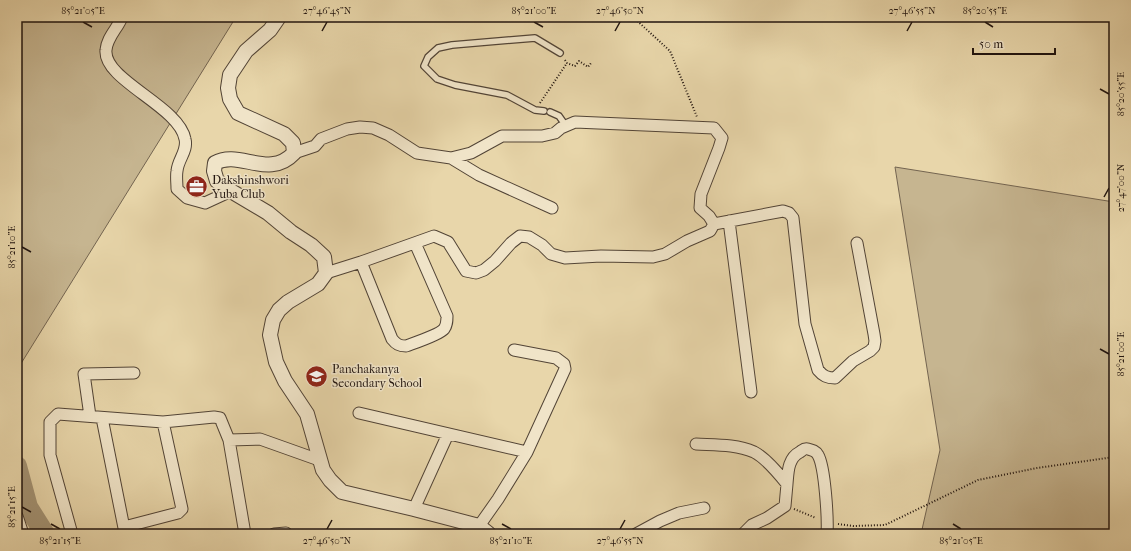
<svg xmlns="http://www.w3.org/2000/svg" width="1131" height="551" viewBox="0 0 1131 551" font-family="'IM FELL French Canon',serif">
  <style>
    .green { fill: #c6b590; stroke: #736450 }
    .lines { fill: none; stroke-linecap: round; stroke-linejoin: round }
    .river { stroke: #a49475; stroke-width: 20 }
    .service-casing { stroke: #524436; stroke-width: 8 }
    .minor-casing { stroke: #524436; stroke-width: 13 }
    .tertiary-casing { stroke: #524436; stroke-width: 16 }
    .path { stroke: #20140f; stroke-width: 2; stroke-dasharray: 1 2; stroke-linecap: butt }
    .service { stroke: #f0e4c8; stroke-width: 5.5 }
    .minor { stroke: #f0e4c8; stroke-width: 11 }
    .tertiary { stroke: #f0e4c8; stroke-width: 14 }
    .ticks { fill: none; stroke: #20140f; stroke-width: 1.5 }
    .labels { text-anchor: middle; stroke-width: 3; stroke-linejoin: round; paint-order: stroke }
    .poi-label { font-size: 12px; fill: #20140f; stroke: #f0e4c8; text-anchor: start }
    .neatline { fill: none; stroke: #20140f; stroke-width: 1.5 }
    .ticks-label { font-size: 10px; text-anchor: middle; fill: #20140f }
  </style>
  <rect width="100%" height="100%" fill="#e8d6aa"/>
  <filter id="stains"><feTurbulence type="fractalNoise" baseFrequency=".005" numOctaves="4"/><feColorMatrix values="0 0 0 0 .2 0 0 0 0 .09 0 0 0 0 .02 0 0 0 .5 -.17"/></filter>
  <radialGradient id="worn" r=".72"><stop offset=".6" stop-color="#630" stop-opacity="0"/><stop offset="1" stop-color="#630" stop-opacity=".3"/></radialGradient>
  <path class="green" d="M17,17H236L17,370Z
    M895,167L1114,202V534H921L940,450Z"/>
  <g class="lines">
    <path class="river" d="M17,466L28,507L45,534"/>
    <defs>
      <path id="service" d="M544,111L535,110L507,95L455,85L437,79L424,66L428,57L438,48L452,45L535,38L560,53
        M550,112L559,116L566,126"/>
      <path id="minor" d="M122,17C118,28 107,37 106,50C103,80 179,106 185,139C188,151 178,159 177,171C176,176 177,183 177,189L187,198L205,203L231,191
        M294,153L315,146L321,139L347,129L360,127L373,128L389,135L417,153L451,158L471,153L502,136H542L555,133L561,128L575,122L714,128L722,138L719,148L701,194L700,208L709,216L714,224L710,231L687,241L665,254L653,257L601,256L565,258L551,254L542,245L529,237L520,236L511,243L495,261L484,270L476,273L466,271L448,242L434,236L361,262L326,273
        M451,158L479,175L552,208
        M729,221L751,392
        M714,224L783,211L789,213L793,218L805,324L818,370C823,376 827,378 835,378L853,361L870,351L874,347L875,341L874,334L857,243
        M361,262L392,339C396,344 399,346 406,346C414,343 439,335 444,329C447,325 447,321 447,316L415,243
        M359,413L527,452
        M90,416L84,374L134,373
        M102,418L125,533
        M229,440L245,534
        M696,444C715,445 736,444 754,452C766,458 779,474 787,484L785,506L767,518L752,525L743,534
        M787,484C788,472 788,458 800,452C803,450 804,448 808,449C812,450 816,451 818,455C825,467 828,519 827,534
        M414,509L448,434
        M17,516L23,534
        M479,526L498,499L527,452L565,369L564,364L556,358L514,350
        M124,527L178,513L182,509L163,422
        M72,534L50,455V422L58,414L163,422L214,417L220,418L229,440L260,439L319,460
        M274,534L286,533
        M636,534L660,521L679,513L704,508"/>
      <path id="tertiary" d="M279,17L270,30L246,51L230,75L228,88L230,99L238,113L284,134L293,143L294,153C269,180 239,149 215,163L214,171L217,181L231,191L268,213L291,232L311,245L324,257L326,273L318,284L288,302L279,310L273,320L270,335L276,362L285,381L307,414L323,470L330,480L342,492L414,509L479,526L489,534"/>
    </defs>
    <use href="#service" class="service-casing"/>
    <use href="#minor" class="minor-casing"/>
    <use href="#tertiary" class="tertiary-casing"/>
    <path class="path" d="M633,17L670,51L697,117
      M565,60L567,63L575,66L579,61L588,67L591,63
      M540,103L567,63
      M794,509L816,518
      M838,524L853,526L885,525L978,480L1037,468L1114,457"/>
    <use href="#service" class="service"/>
    <use href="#minor" class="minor"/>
    <use href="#tertiary" class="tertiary"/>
  </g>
  <path class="ticks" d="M83,22L92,27M534,22L543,27M985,22L993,27M322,31L327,22M615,31L620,22M907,31L912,22M1100,89L1109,94M1104,197L1109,188M22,247L31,252M1100,349L1109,354M22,507L31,512M51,524L60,529M502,524L511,529M953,524L961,529M327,529L332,520M620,529L625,520"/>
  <defs>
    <symbol id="office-disc" viewBox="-11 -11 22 22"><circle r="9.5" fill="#8f2418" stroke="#f0e4c8"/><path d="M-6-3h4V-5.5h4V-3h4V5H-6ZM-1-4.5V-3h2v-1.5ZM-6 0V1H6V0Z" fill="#fff"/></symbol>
    <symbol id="school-disc" viewBox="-11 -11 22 22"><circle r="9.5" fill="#8f2418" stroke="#f0e4c8"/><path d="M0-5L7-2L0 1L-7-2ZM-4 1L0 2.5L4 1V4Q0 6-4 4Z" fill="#fff"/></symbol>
  </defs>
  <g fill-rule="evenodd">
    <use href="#office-disc" x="184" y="174" width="25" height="25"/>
    <use href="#school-disc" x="304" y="364" width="25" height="25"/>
  </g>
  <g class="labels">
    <g class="poi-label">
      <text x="212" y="184">Dakshinshwori<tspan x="212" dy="14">Yuba Club</tspan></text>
      <text x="332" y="373">Panchakanya<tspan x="332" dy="14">Secondary School</tspan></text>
    </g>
  </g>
  <rect width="1131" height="551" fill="none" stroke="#e8d6aa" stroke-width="44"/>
  <path d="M973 48v6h82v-6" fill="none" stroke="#20140f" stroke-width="2"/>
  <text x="979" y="48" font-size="12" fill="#20140f" stroke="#f0e4c8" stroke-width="3" paint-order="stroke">50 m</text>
  <rect x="22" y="22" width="1087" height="507" class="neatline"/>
  <g class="ticks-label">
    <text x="83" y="14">85°21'05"E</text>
    <text x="327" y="14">27°46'45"N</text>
    <text x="534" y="14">85°21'00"E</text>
    <text x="620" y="14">27°46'50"N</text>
    <text x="912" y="14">27°46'55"N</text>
    <text x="985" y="14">85°20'55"E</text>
    <text transform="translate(1120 94) rotate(-90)" y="4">85°20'55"E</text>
    <text transform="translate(1120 188) rotate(-90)" y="4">27°47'00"N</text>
    <text transform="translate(11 247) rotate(-90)" y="4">85°21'10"E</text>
    <text transform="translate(1120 354) rotate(-90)" y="4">85°21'00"E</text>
    <text transform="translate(11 507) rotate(-90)" y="4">85°21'15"E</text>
    <text x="60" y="544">85°21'15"E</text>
    <text x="327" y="544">27°46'50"N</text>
    <text x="511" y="544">85°21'10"E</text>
    <text x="620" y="544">27°46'55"N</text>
    <text x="961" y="544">85°21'05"E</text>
  </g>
  <rect width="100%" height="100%" filter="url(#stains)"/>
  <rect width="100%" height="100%" fill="url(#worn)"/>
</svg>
